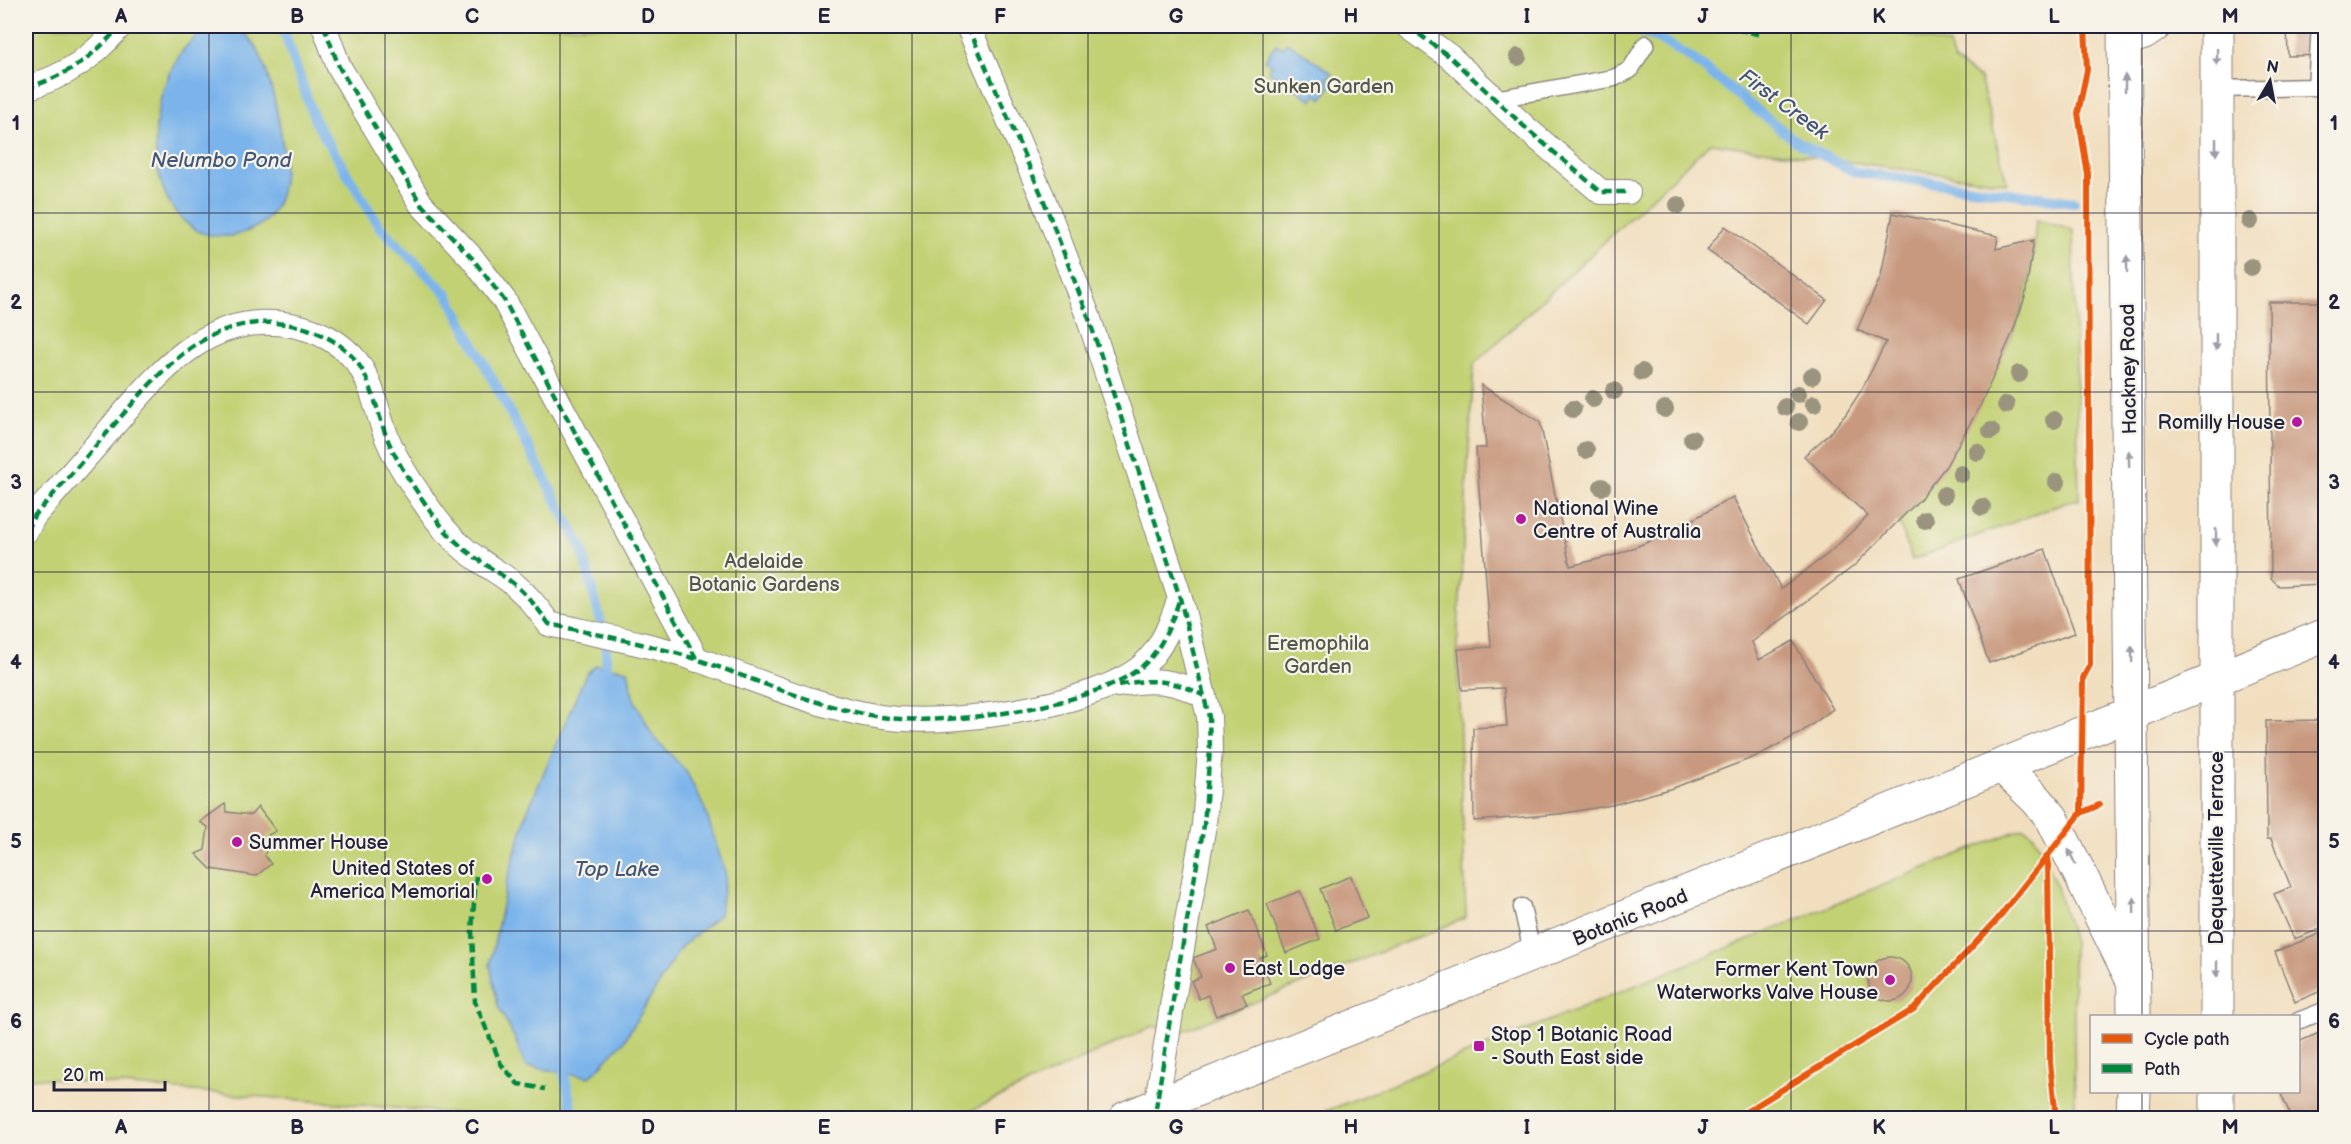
<svg xmlns="http://www.w3.org/2000/svg" width="2351" height="1144" viewBox="0 0 2351 1144" font-family="'Balsamiq Sans',sans-serif">
  <style>
    .green { fill: #c2d173; stroke: #727a57; stroke-width: 1.5 }
    .water { fill: #7ab4eb; stroke: #4e6b93; stroke-width: 1.5 }
    .lines { fill: none; stroke-linecap: round; stroke-linejoin: round }
    .stream { stroke: #7ab4eb; stroke-width: 10 }
    .building { fill: #c8997f }
    .service-casing { stroke: #8a807c; stroke-width: 19 }
    .pedestrian-casing { stroke: #8a807c; stroke-width: 26 }
    .secondary-casing { stroke: #8a807c; stroke-width: 35 }
    .primary-casing { stroke: #8a807c; stroke-width: 35 }
    .trunk-casing { stroke: #8a807c; stroke-width: 35 }
    .service { stroke: #fff; stroke-width: 16 }
    .pedestrian { stroke: #fff; stroke-width: 24 }
    .secondary { stroke: #fff; stroke-width: 33 }
    .primary { stroke: #fff; stroke-width: 33 }
    .trunk { stroke: #fff; stroke-width: 33 }
    .quiet { stroke: #00873e; stroke-width: 4.5; stroke-dasharray: 9 4.5; stroke-linecap: butt }
    .cycleway-casing { stroke: #f7f3e8; stroke-width: 10 }
    .cycleway { stroke: #e8590c; stroke-width: 6 }
    .tree { fill: #9a947f }
    .oneway { fill: #9c9ca7 }
    .grid { fill: none; stroke: #22223b; stroke-width: 1.5; stroke-opacity: 0.55 }
    .poi-dot { fill: #b5179e; stroke: #f7f3e8; stroke-width: 2 }
    .labels { text-anchor: middle; stroke-width: 4.5; stroke-linejoin: round; paint-order: stroke }
    .park-label { font-size: 20px; fill: #52574c; stroke: #f7f3e8 }
    .street-label { font-size: 20px; fill: #22223b; stroke: #f7f3e8 }
    .poi-label { font-size: 20px; fill: #22223b; stroke: #f7f3e8; text-anchor: start }
    .water-label { font-size: 21px; font-style: italic; fill: #415579; stroke: #f7f3e8 }
    .neatline { fill: none; stroke: #22223b; stroke-width: 2 }
    .grid-label { font-size: 20px; text-anchor: middle; font-weight: bold; fill: #22223b }
  </style>
  <rect width="100%" height="100%" fill="#f7f3e8"/>
  <filter id="ink" filterUnits="userSpaceOnUse"><feTurbulence type="fractalNoise" baseFrequency=".0167" numOctaves="2"/><feDisplacementMap in="SourceGraphic" scale="12" xChannelSelector="R" yChannelSelector="G"/><feConvolveMatrix kernelMatrix="1 2 1 2 8 2 1 2 1" color-interpolation-filters="sRGB"/></filter>
  <filter id="wash" filterUnits="userSpaceOnUse"><feTurbulence type="fractalNoise" baseFrequency=".008" numOctaves="4" result="noise"/><feDisplacementMap in="SourceGraphic" scale="24" xChannelSelector="R" yChannelSelector="G"/><feGaussianBlur stdDeviation="1.35" result="paint"/><feColorMatrix in="noise" values="0 0 0 0 0 0 0 0 0 0 0 0 0 0 0 0 0 1.4 0 .05"/><feComposite in="paint" operator="in"/></filter>
  <g filter="url(#wash)">
    <rect width="100%" height="100%" fill="#f1debe"/>
    <path class="green" d="M26,26H1895L1896,32L1949,45L1954,61L1980,78L2007,183L1710,143L1474,364L1457,647L1466,918L1180,1032L1153,1026L955,1118H516L26,1077Z
      M2036,220L2073,230L2079,500H2073L1912,560L1899,522C1945,473 1970,425 1998,365C2008,343 2020,320 2025,297C2031,272 2034,245 2036,220Z
      M2023,828L2034,835L2058,890L2073,942L2075,1118H1309Z"/>
    <path class="water" d="M214,26C227,26 237,26 247,36C263,51 268,78 274,98C283,137 299,210 250,230C243,233 236,236 229,236C208,237 195,233 180,217C137,171 152,51 214,26Z
      M1287,42L1332,73L1327,80L1332,84L1322,99L1316,94L1312,100L1268,71L1272,65L1265,60L1276,44L1283,48Z
      M596,665L628,670L633,697L653,736L686,771L705,809L726,875L719,915L681,947L624,1041L590,1077L525,1066L515,1039L498,1006L490,965L507,881L527,812L586,674Z"/>
    <g class="lines">
      <path class="stream" d="M282,26L315,121L379,226L448,295L582,549L606,643V664L609,678
        M1626,26L1660,39L1694,60L1797,142L1855,172L2074,202
        M561,1060L574,1118"/>
    </g>
    <g id="blocks">
      <path class="building" d="M2287,26H2326V55L2288,56Z
        M1893,213L1998,236L1996,249L2034,240L2025,297L2012,334L1981,404L1946,466L1920,499L1854,566L1752,642L1759,660L1793,641L1833,709L1800,733L1757,756L1673,788L1612,805L1559,814L1474,821L1473,728L1507,726L1504,688L1462,690L1458,649L1491,647L1476,448H1486L1481,385L1540,422L1570,566L1615,555L1663,536L1733,497L1781,589L1829,553L1868,516L1804,456L1829,434L1846,414L1862,389L1886,342L1857,330L1881,276Z
        M1725,226L1827,300L1809,324L1707,250Z
        M2326,295V314H2323L2326,584L2279,586L2271,578L2269,302H2323V296Z
        M2045,549L2075,633L1989,663L1959,579Z
        M2326,720V927L2294,939L2274,894L2291,887L2271,839H2267L2266,721Z
        M225,804L227,812L251,815L258,807L276,831L268,835L265,856L271,864L256,876L211,869L196,854L205,850L208,827L200,822Z
        M1351,876L1367,918L1336,930L1320,889Z
        M1300,891L1320,939L1286,953L1267,904Z
        M1249,910L1267,955L1260,958L1270,983L1242,994L1247,1004L1216,1016L1208,995L1199,999L1191,981L1201,977L1193,958L1217,949L1208,927Z
        M2326,931V989L2295,1002L2275,952Z
        M1868 979a22 22 0 1 1 44 0a22 22 0 1 1-44 0Z
        M2326,1030V1118H2292L2280,1092H2298V1042Z"/>
    </g>
  </g>
  <g filter="url(#ink)">
    <use href="#blocks" fill-opacity="0" stroke="#8a807c" stroke-width="1.5"/>
    <g class="lines">
      <defs>
        <path id="service" d="M2216,89L2316,87L2320,26
          M1495,99L1614,78L1630,70L1646,44
          M1522,907L1533,956
          M2298,1021L2326,1010"/>
        <path id="pedestrian" d="M324,26L339,67L421,204L472,258L504,300L697,660
          M968,26L1042,196L1088,316L1180,598L1209,717L1210,750L1204,825L1174,994L1156,1108
          M1408,26L1450,57L1528,130L1601,192H1628
          M26,88C67,76 92,58 120,26
          M26,531L34,516C60,487 86,457 112,427C161,371 208,310 291,325C316,329 341,342 357,362C373,384 377,413 387,438C398,465 417,492 434,516C446,533 461,548 479,560C491,569 505,576 516,586C529,597 539,610 549,624C599,635 650,644 699,660C756,680 820,708 881,717C945,727 1088,708 1140,668C1162,650 1171,624 1180,598
          M1118,685C1150,678 1176,680 1204,696"/>
        <path id="secondary" d="M1126,1118L2132,713"/>
        <path id="primary" d="M2132,713L2326,635"/>
        <path id="trunk" d="M2124,26L2134,1016
          M2125,39L2144,33L2154,26
          M2002,766L2037,800L2052,818L2131,977
          M2217,1016V26
          M2217,1092V1118
          M2133,1118L2134,1092"/>
      </defs>
      <use href="#service" class="service-casing"/>
      <use href="#pedestrian" class="pedestrian-casing"/>
      <use href="#secondary" class="secondary-casing"/>
      <use href="#primary" class="primary-casing"/>
      <use href="#trunk" class="trunk-casing"/>
      <use href="#service" class="service"/>
      <use href="#pedestrian" class="pedestrian"/>
      <use href="#secondary" class="secondary"/>
      <use href="#primary" class="primary"/>
      <use href="#trunk" class="trunk"/>
      <path class="quiet" d="M324,26L339,67L421,204L472,258L504,300L697,660
        M968,26L1042,196L1088,316L1180,598L1209,717L1210,750L1204,825L1174,994L1156,1108
        M1408,26L1450,57L1528,130L1601,192H1628
        M1724,26L1761,35
        M26,88C67,76 92,58 120,26
        M26,531L34,516C60,487 86,457 112,427C161,371 208,310 291,325C316,329 341,342 357,362C373,384 377,413 387,438C398,465 417,492 434,516C446,533 461,548 479,560C491,569 505,576 516,586C529,597 539,610 549,624C599,635 650,644 699,660C756,680 820,708 881,717C945,727 1088,708 1140,668C1162,650 1171,624 1180,598
        M1119,685C1150,678 1176,680 1204,696
        M476,876L472,931L475,1002L501,1064L518,1084L545,1089"/>
      <defs>
        <path id="cycleway" d="M2081,813L2083,678L2090,665L2088,175L2078,113L2087,70L2085,26
          M2048,855L2050,1063L2056,1118
          M1736,1118L1914,1009L1997,920L2081,813L2099,805"/>
      </defs>
      <use href="#cycleway" class="cycleway-casing"/>
      <use href="#cycleway" class="cycleway"/>
    </g>
    <g class="tree">
      <circle cx="1518" cy="57" r="9"/>
      <circle cx="1678" cy="205" r="9"/>
      <circle cx="2250" cy="221" r="9"/>
      <circle cx="2251" cy="267" r="9"/>
      <circle cx="1642" cy="372" r="9"/>
      <circle cx="2019" cy="374" r="9"/>
      <circle cx="1812" cy="376" r="9"/>
      <circle cx="1614" cy="391" r="9"/>
      <circle cx="1798" cy="394" r="9"/>
      <circle cx="1593" cy="399" r="9"/>
      <circle cx="1814" cy="404" r="9"/>
      <circle cx="2006" cy="405" r="9"/>
      <circle cx="1785" cy="407" r="9"/>
      <circle cx="1573" cy="409" r="9"/>
      <circle cx="1665" cy="409" r="9"/>
      <circle cx="2054" cy="420" r="9"/>
      <circle cx="1799" cy="422" r="9"/>
      <circle cx="1991" cy="431" r="9"/>
      <circle cx="1692" cy="439" r="9"/>
      <circle cx="1586" cy="450" r="9"/>
      <circle cx="1977" cy="452" r="9"/>
      <circle cx="1961" cy="474" r="9"/>
      <circle cx="2057" cy="482" r="9"/>
      <circle cx="1602" cy="487" r="9"/>
      <circle cx="1944" cy="495" r="9"/>
      <circle cx="1982" cy="507" r="9"/>
      <circle cx="1925" cy="520" r="9"/>
    </g>
    <defs><path id="oneway-solid" d="M-6-.8H1V-3.2L6.5 0L1 3.2V.8H-6Z" transform="scale(1.5)"/></defs>
    <g class="oneway">
      <use href="#oneway-solid" transform="translate(2217 57) rotate(91)"/>
      <use href="#oneway-solid" transform="translate(2125 83) rotate(-90)"/>
      <use href="#oneway-solid" transform="translate(2216 147) rotate(90)"/>
      <use href="#oneway-solid" transform="translate(2127 264) rotate(-91)"/>
      <use href="#oneway-solid" transform="translate(2216 342) rotate(90)"/>
      <use href="#oneway-solid" transform="translate(2129 459) rotate(-91)"/>
      <use href="#oneway-solid" transform="translate(2216 537) rotate(90)"/>
      <use href="#oneway-solid" transform="translate(2132 654) rotate(-91)"/>
      <use href="#oneway-solid" transform="translate(2072 857) rotate(-115)"/>
      <use href="#oneway-solid" transform="translate(2134 905) rotate(-91)"/>
      <use href="#oneway-solid" transform="translate(2217 969) rotate(90)"/>
    </g>
  </g>
  <path class="grid" d="M209,26V1118M385,26V1118M560,26V1118M736,26V1118M912,26V1118M1088,26V1118M1263,26V1118M1439,26V1118M1615,26V1118M1791,26V1118M1966,26V1118M2142,26V1016M26,213H2326M26,392H2326M26,572H2326M26,752H2326M26,931H2326M2142,1092V1118"/>
  <g class="poi-dot">
    <circle cx="2297" cy="422" r="6"/>
    <circle cx="1521" cy="519" r="6"/>
    <circle cx="237" cy="842" r="6"/>
    <circle cx="487" cy="879" r="6"/>
    <circle cx="1230" cy="968" r="6"/>
    <circle cx="1890" cy="980" r="6"/>
    <rect x="1473" y="1040" width="12" height="12" rx="3"/>
  </g>
  <g class="labels">
    <g class="park-label">
      <text x="1324" y="93">Sunken Garden</text>
      <text x="764" y="568">Adelaide<tspan x="764" dy="23">Botanic Gardens</tspan></text>
      <text x="1318" y="650">Eremophila<tspan x="1318" dy="23">Garden</tspan></text>
    </g>
    <g class="street-label">
      <text transform="translate(2128 369) rotate(-91)" y="7">Hackney Road</text>
      <text transform="translate(2216 848) rotate(-90)" y="7">Dequetteville Terrace</text>
      <text transform="translate(1630 917) rotate(-22)" y="7">Botanic Road</text>
    </g>
    <g class="poi-label">
      <text x="2285" y="429" text-anchor="end">Romilly House</text>
      <text x="1533" y="515">National Wine<tspan x="1533" dy="23">Centre of Australia</tspan></text>
      <text x="249" y="849">Summer House</text>
      <text x="475" y="875" text-anchor="end">United States of<tspan x="475" dy="23">America Memorial</tspan></text>
      <text x="1242" y="975">East Lodge</text>
      <text x="1878" y="976" text-anchor="end">Former Kent Town<tspan x="1878" dy="23">Waterworks Valve House</tspan></text>
      <text x="1491" y="1041">Stop 1 Botanic Road<tspan x="1491" dy="23">- South East side</tspan></text>
    </g>
    <g class="water-label">
      <text transform="translate(1784 104) rotate(36)" y="7">First Creek</text>
      <text x="221" y="167">Nelumbo Pond</text>
      <text x="617" y="876">Top Lake</text>
    </g>
  </g>
  <rect width="2351" height="1144" fill="none" stroke="#f7f3e8" stroke-width="66"/>
  <rect x="2090" y="1015" width="210" height="78" fill="#f7f3e8" stroke="#a29fa3" stroke-width="1.5"/>
  <rect x="2102" y="1034" width="30" height="9" fill="#e8590c" stroke="#a29fa3" stroke-width="1.5"/>
  <text x="2144" y="1045" font-size="18" fill="#22223b">Cycle path</text>
  <rect x="2102" y="1064" width="30" height="9" fill="#00873e" stroke="#a29fa3" stroke-width="1.5"/>
  <text x="2144" y="1075" font-size="18" fill="#22223b">Path</text>
  <g transform="translate(2270 81) rotate(10)" stroke="#f7f3e8" stroke-width="4.5" paint-order="stroke">
  <path d="M0-4.5L10 22L0 15L-10 22Z" fill="#22223b"/>
  <text y="-9" font-size="16" font-weight="bold" text-anchor="middle" fill="#22223b">N</text>
  </g>
  <path d="M54 1081v9h111v-9" fill="none" stroke="#22223b" stroke-width="3"/>
  <text x="63" y="1081" font-size="18" fill="#22223b" stroke="#f7f3e8" stroke-width="4.5" paint-order="stroke">20 m</text>
  <rect x="33" y="33" width="2285" height="1078" class="neatline"/>
  <g class="grid-label">
    <text x="121" y="23">A</text>
    <text x="297" y="23">B</text>
    <text x="472" y="23">C</text>
    <text x="648" y="23">D</text>
    <text x="824" y="23">E</text>
    <text x="1000" y="23">F</text>
    <text x="1176" y="23">G</text>
    <text x="1351" y="23">H</text>
    <text x="1527" y="23">I</text>
    <text x="1703" y="23">J</text>
    <text x="1879" y="23">K</text>
    <text x="2054" y="23">L</text>
    <text x="2230" y="23">M</text>
    <text x="16" y="130">1</text>
    <text x="2334" y="130">1</text>
    <text x="16" y="309">2</text>
    <text x="2334" y="309">2</text>
    <text x="16" y="489">3</text>
    <text x="2334" y="489">3</text>
    <text x="16" y="669">4</text>
    <text x="2334" y="669">4</text>
    <text x="16" y="848">5</text>
    <text x="2334" y="848">5</text>
    <text x="16" y="1028">6</text>
    <text x="2334" y="1028">6</text>
    <text x="121" y="1134">A</text>
    <text x="297" y="1134">B</text>
    <text x="472" y="1134">C</text>
    <text x="648" y="1134">D</text>
    <text x="824" y="1134">E</text>
    <text x="1000" y="1134">F</text>
    <text x="1176" y="1134">G</text>
    <text x="1351" y="1134">H</text>
    <text x="1527" y="1134">I</text>
    <text x="1703" y="1134">J</text>
    <text x="1879" y="1134">K</text>
    <text x="2054" y="1134">L</text>
    <text x="2230" y="1134">M</text>
  </g>
</svg>
